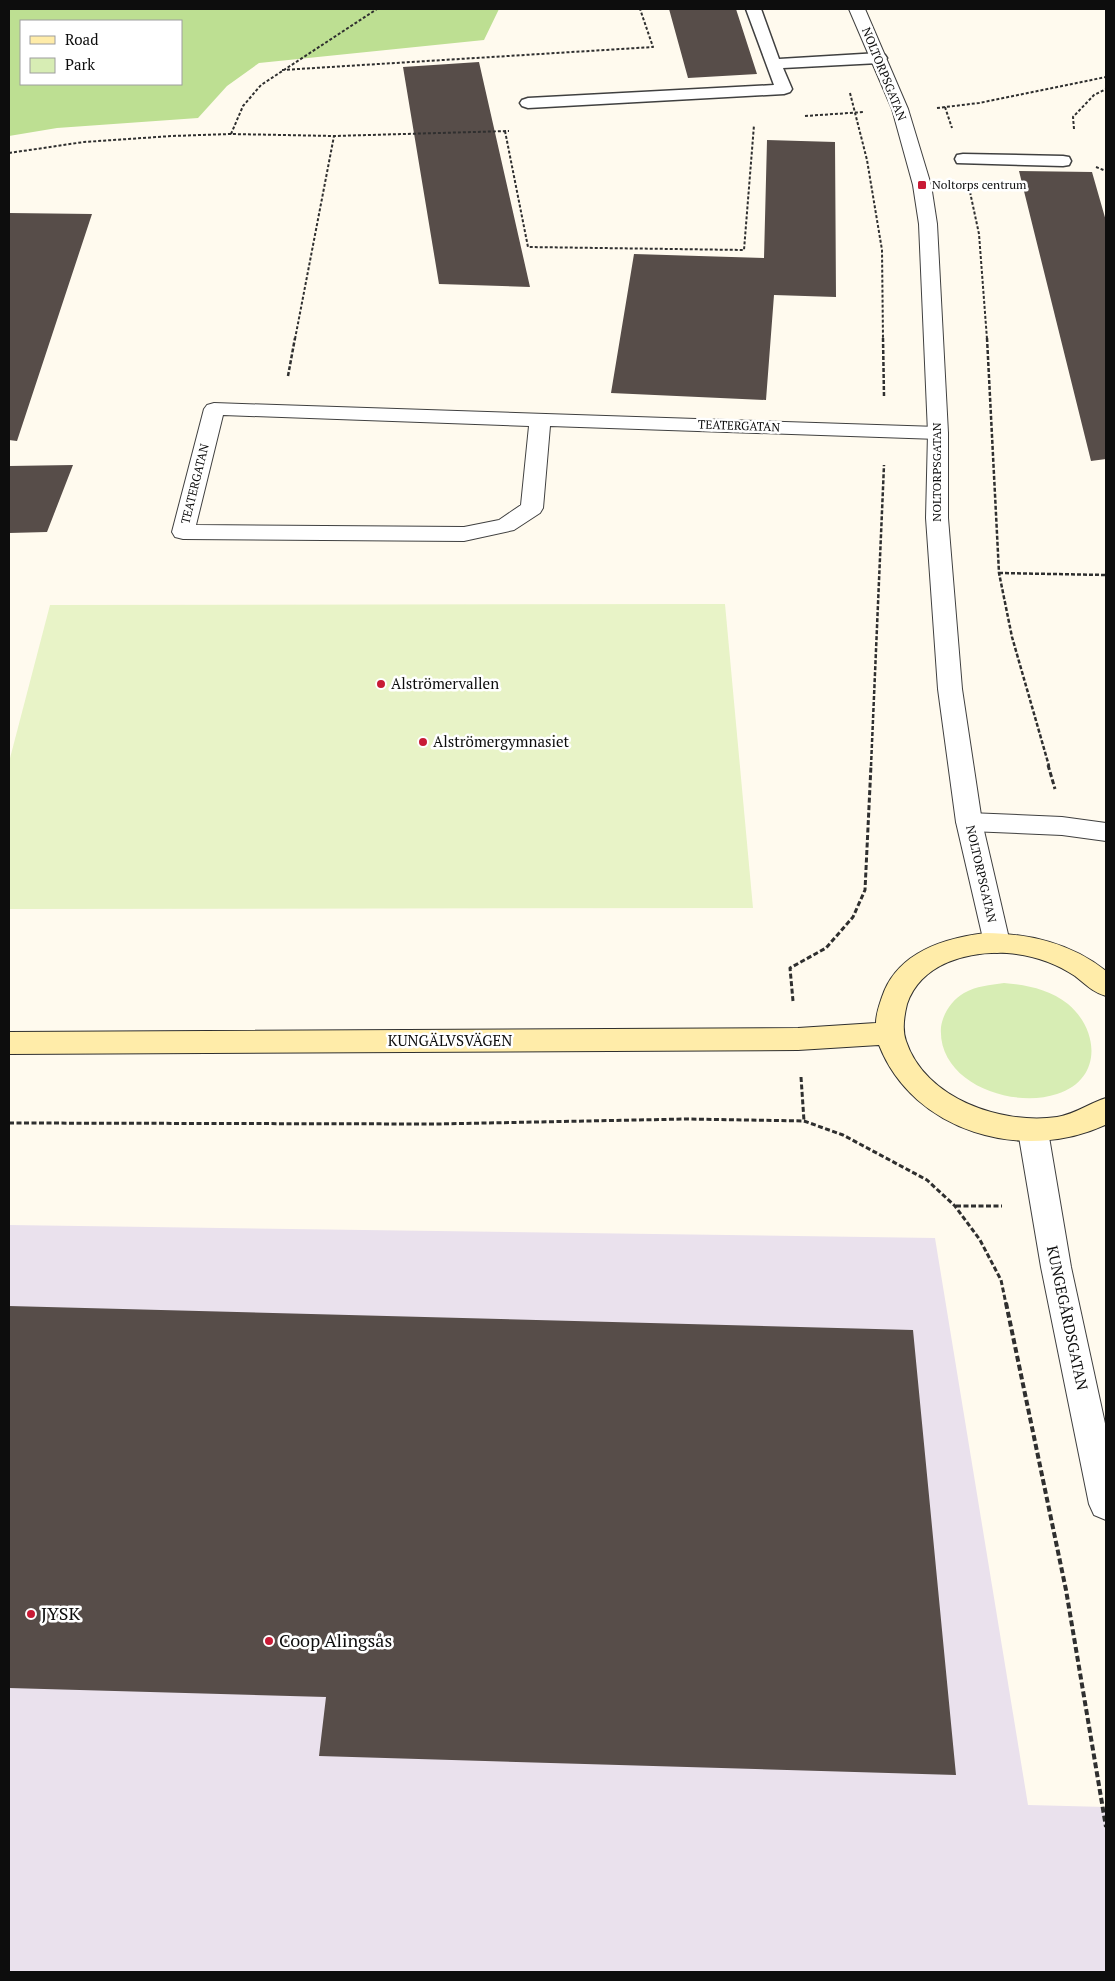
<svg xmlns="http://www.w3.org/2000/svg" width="1115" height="1981" viewBox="0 0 1115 1981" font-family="'PT Serif',serif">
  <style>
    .industrial { fill: #eae1ed }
    .green { fill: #d7edb4 }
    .forest { fill: #bddf92; fill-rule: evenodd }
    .pitch { fill: #e8f3c7 }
    .building { fill: #574d49 }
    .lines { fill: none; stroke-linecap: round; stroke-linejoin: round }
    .service-casing { stroke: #404040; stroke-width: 3 }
    .minor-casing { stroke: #404040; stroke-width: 2 }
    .tertiary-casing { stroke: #404040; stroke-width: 2 }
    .secondary-casing { stroke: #2f2f2f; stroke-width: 2 }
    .path-far3 { stroke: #2f2f2f; stroke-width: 2; stroke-dasharray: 3 2; stroke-linecap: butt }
    .path-far2 { stroke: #2f2f2f; stroke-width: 2.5; stroke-dasharray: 4 2; stroke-linecap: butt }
    .path-far1 { stroke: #2f2f2f; stroke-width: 3; stroke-dasharray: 5 2.5; stroke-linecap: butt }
    .path { stroke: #2f2f2f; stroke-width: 4; stroke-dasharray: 6 3; stroke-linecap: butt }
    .service { fill: #fff; fill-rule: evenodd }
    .minor { fill: #fff; fill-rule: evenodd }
    .tertiary { fill: #fff; fill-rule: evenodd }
    .secondary { fill: #ffeca9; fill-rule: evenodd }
    .poi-dot { fill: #c81a35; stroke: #fff; stroke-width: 2 }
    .labels { text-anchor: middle; stroke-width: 5; stroke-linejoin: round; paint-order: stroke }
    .far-street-label { font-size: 12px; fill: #0d0d0d; stroke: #fff }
    .far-poi-label { font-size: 12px; fill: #0d0d0d; stroke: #fff; text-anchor: start }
    .poi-label { font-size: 15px; fill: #0d0d0d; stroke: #fff; text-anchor: start }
    .street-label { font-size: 15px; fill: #0d0d0d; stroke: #fff }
    .near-poi-label { font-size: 18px; fill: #0d0d0d; stroke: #fff; text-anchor: start }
  </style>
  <rect width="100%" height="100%" fill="#fffaee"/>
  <path class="industrial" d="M9,1225L935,1238L1028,1805L1106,1807V1972H9Z"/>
  <path class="green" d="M1004,983C1026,985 1049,989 1068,1004C1100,1031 1102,1080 1057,1094C1012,1109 937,1083 941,1027C943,1013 952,1000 964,993C976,986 990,985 1004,983Z"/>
  <path class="forest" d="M9,9H499L484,40L259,63L227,86L198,118L57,128L9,136ZM21,21H181V84H21Z"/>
  <path class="pitch" d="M725,604L753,908L9,909V762L50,605Z"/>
  <path class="building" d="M669,9H736L757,74L688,78Z
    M479,62L530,287L439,284L403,67Z
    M767,140L835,142L836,297L774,295L766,400L611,393L634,254L764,258Z
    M1019,171L1092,172L1106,221V459L1091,461Z
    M9,213L92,214L17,441L9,440Z
    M73,465L47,532L9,533V466Z
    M9,1306L913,1330L956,1775L319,1756L326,1697L9,1688Z"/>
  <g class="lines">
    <defs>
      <path id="service" d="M746,9H761L779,59L879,53L885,55L887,58L885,61L879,63L783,68L792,89L790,92L784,94L528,108L522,106L520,103L522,100L528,98L774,85Z
        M963,154L1063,156L1069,157L1071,161L1069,165L1063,166L957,163L955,159L957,155Z"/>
      <path id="minor" d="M214,403L938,427L945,429L948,433L945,437L938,439L550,426L543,508L540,513L514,530L464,541L183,539L175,537L172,532L204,409L207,405ZM223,415L529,426L521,505L499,520L464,527L196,525Z
        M969,813L1062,817L1106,823V841L1062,835L969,831L960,828L956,822L960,816Z
        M1033,1119L1043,1123L1048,1131L1071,1267L1106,1428V1520L1094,1515L1089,1504L1041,1267L1018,1131L1023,1123Z"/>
      <path id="tertiary" d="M849,9H865L908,109L931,185L937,224L948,433V518L962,689L982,822L1010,943L1007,950L997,953L987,950L984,943L956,822L938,689L926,518L928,433L919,224L913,185L892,109Z"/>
      <path id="secondary" d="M986,933C1030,934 1071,943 1106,971V996C1094,993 1085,984 1075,976C1054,962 1032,955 1007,953C968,951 921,963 907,1004C904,1016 902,1030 906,1041C925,1099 1002,1125 1057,1117C1076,1114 1089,1103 1106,1098L1105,1125C1023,1163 913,1132 879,1045L798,1050L9,1054V1032L798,1028L876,1023C876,1014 879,1006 882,997C897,952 944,938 986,933Z"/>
    </defs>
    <use href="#service" class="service-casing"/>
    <use href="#minor" class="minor-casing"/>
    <use href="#tertiary" class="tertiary-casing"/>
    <use href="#secondary" class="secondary-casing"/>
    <path class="path-far3" d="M282,70L653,47L640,9
      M850,93L867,160L882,250L883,339
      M945,107L952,128
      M937,108L979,103L1106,77
      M805,116L864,112
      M1074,129L1073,117L1094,95L1106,89
      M505,131L528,247L744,250L754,125
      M231,134L243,106L261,85L377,9
      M9,153L84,142L172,136L231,134L334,136L509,131
      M1096,167L1106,171
      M970,192L979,234L987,339
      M295,339L334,136"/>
    <path class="path-far2" d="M883,338L884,396
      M987,338L999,573L1012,637L1049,766
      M288,376L295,338
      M999,573L1106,575
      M871,766L884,465"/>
    <path class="path-far1" d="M1048,765L1055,789
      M793,1001L790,968L826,948L853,917L865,890L871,765
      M801,1077L804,1121
      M9,1123L436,1124L687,1119L804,1121L843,1135L927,1180L955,1206L980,1240L1001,1280L1006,1304
      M956,1206H1002"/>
    <path class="path" d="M1006,1303L1066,1590L1106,1827"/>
    <use href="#service" class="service"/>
    <use href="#minor" class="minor"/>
    <use href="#tertiary" class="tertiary"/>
    <use href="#secondary" class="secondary"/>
  </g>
  <g class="poi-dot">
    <rect x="917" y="180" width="10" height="10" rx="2.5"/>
    <circle cx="381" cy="684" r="5"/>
    <circle cx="423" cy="742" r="5"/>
    <circle cx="31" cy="1614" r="5"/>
    <circle cx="269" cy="1641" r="5"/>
  </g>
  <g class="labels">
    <g class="far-street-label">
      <text transform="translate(884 74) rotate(68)" y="4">NOLTORPSGATAN</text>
      <text transform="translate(739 426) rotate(2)" y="4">TEATERGATAN</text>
      <text transform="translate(937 472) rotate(-90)" y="4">NOLTORPSGATAN</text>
      <text transform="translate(195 484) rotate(-76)" y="4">TEATERGATAN</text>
      <text transform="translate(981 874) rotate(77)" y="4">NOLTORPSGATAN</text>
    </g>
    <g class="far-poi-label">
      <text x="932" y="189">Noltorps centrum</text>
    </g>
    <g class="poi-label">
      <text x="391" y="689">Alströmervallen</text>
      <text x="433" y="747">Alströmergymnasiet</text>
    </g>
    <g class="street-label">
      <text x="450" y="1046">KUNGÄLVSVÄGEN</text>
      <text transform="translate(1067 1318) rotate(78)" y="5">KUNGEGÅRDSGATAN</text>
    </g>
    <g class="near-poi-label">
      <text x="41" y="1620">JYSK</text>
      <text x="279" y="1647">Coop Alingsås</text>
    </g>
  </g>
  <rect width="1115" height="1981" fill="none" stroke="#0d0d0d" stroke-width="20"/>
  <rect x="20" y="20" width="162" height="65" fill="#ffffff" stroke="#9e9e9e"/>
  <rect x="30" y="36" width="25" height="8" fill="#ffeca9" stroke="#9e9e9e"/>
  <text x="65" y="45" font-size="15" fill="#0d0d0d">Road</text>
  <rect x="30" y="58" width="25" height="15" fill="#d7edb4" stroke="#9e9e9e"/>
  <text x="65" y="70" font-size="15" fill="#0d0d0d">Park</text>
</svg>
